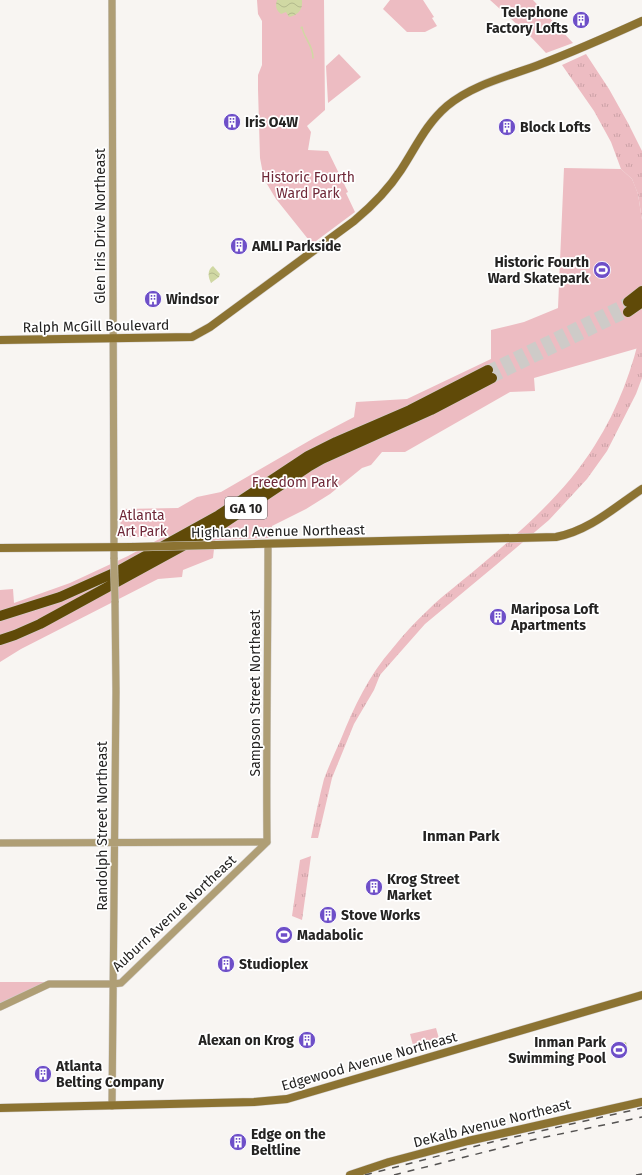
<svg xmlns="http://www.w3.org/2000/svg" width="642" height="1175" viewBox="0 0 642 1175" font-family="'Fira Sans',sans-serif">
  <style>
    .grass { fill: url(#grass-tufts) }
    .park { fill: #edbcc2 }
    .water { fill: url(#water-waves) }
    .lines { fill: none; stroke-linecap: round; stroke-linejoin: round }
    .stream { stroke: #d0d8a3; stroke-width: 1.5 }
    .trunk-tunnel { stroke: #cecbc8; stroke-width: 10; stroke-dasharray: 10 5; stroke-linecap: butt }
    .tertiary-casing { stroke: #d2cfcd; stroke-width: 8 }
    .secondary-casing { stroke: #d2cfcd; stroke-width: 9 }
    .trunk-casing { stroke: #d2cfcd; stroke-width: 11 }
    .tertiary { stroke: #af9e75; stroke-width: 7 }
    .secondary { stroke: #8c7332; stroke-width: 8 }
    .trunk { stroke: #604a08; stroke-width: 10 }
    .rail { stroke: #555352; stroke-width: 1.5; stroke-dasharray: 7 7; stroke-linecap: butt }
    .tertiary-bridge-casing { stroke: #d2cfcd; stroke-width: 8; stroke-linecap: butt }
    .secondary-bridge-casing { stroke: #d2cfcd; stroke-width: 9; stroke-linecap: butt }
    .tertiary-bridge { stroke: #af9e75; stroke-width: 7 }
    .secondary-bridge { stroke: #8c7332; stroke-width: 8 }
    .labels { text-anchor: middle; stroke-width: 3.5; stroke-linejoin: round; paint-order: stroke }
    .shield { fill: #fff; stroke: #666564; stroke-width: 1 }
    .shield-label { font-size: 13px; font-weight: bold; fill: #242322 }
    .poi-label { font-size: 14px; font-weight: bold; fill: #242322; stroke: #fff; text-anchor: start }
    .park-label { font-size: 14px; fill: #6f2838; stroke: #fff }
    .street-label { font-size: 14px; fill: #242322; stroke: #fff }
    .neighbourhood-label { font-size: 15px; font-weight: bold; fill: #242322; stroke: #fff }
  </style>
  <defs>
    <pattern id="grass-tufts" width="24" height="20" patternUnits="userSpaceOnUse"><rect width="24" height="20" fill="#edbcc2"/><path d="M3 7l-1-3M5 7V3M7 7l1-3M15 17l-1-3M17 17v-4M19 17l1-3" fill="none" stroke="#cba1a6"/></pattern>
    <pattern id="water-waves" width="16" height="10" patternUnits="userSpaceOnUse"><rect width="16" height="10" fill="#d0d8a3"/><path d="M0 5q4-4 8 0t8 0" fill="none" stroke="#b2b98c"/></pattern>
  </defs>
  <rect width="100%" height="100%" fill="#f8f5f2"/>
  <path class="grass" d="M586,54L609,89L628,123L642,151V220L638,194L632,179L621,169L611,142L594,111L562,65Z
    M642,326V378L636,394L607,451L587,479L549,520L496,565L425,624L380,675L374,690L354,724L332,778L318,838H311C315,818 319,798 324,779C329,766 335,752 341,739C354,707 369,675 392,649C403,635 415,622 428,610C444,594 464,580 481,565C522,530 566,492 595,445C618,409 633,368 642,326Z
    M311,856L302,920L292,916L300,860Z"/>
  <path class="park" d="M257,0H324L325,110L307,126L311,132L308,150L328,151L348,192L346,193L355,212L312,244L276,199L264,179L260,158L258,89V75L262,65V21L258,14Z
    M390,0H423L434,17L432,18L437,26L425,32H407L383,9Z
    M490,0H533L573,43L546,53L531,37Z
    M339,54L361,77L328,103L326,66Z
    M564,168L621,169L632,179L635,186L638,194L642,220V347L534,378L535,391L510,392L405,452H382L371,465L362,468L330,494L306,509L272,526L271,538L215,540L213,558L183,570L182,577L158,579L21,649L0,662V590L13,589L14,603L70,583L128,556L163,537H122L120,536L121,509L178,508L197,497L221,492L314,438L354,417L356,402L407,399L491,359V330L524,322L558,308Z
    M0,982H47L0,1006Z
    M436,1028L440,1042L414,1049L410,1034Z"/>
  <path class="water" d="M277,0H302C303,10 298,15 289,17L286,12L281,14C276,10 275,6 277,0Z
    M213,266L220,274L219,277L211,283C208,277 207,270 213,266Z
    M626,1042L628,1052L612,1055L611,1047L621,1045V1043Z"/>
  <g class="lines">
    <path class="stream" d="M301,28L302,27C304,39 313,44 313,58"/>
    <path class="trunk-tunnel" d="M488,370L628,302
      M492,378L628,312"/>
    <defs>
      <path id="tertiary" d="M112,0L114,559
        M267,842C266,743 268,644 268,544
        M0,843L267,842
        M0,1007L49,984H113L121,983L267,842
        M112,1106L116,692L115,601"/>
      <path id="secondary" d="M0,340L192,337L210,327L354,221C372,206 388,190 401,170C416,147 426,124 447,106C473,84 510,76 541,64C575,51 609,36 642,21
        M216,545L556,537C589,531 615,507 642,489
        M0,548L132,547
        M0,1108L254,1102L287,1099L642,995
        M350,1175L389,1162L468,1141L642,1102"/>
      <path id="trunk" d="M628,302L642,291
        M628,312L642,302
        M0,616L60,597L116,572L219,515L308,456L336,442L410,410L488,370
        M0,640L15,635L40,624L221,525L308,467L322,459L431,410L492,378"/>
    </defs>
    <use href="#tertiary" class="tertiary-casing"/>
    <use href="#secondary" class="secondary-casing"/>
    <use href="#trunk" class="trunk-casing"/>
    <use href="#tertiary" class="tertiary"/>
    <use href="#secondary" class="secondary"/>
    <use href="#trunk" class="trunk"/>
    <path class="rail" d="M365,1175L492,1142L642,1108
      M394,1175L536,1139L642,1117
      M636,1175L642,1174"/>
    <defs>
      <path id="tertiary-bridge" d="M114,559L115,601"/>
      <path id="secondary-bridge" d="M132,547L216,545"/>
    </defs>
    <use href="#tertiary-bridge" class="tertiary-bridge-casing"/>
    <use href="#secondary-bridge" class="secondary-bridge-casing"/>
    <use href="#tertiary-bridge" class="tertiary-bridge"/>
    <use href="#secondary-bridge" class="secondary-bridge"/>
  </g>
  <defs>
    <symbol id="building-disc" viewBox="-11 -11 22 22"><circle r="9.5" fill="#6e4fc8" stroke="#fff"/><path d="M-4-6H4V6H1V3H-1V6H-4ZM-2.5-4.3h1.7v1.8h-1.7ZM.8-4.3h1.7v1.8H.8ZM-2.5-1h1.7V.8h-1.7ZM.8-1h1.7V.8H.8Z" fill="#fff"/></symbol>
    <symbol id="stadium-disc" viewBox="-11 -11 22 22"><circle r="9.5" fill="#6e4fc8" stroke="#fff"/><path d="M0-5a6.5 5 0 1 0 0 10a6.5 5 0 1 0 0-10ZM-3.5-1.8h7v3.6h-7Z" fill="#fff"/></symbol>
  </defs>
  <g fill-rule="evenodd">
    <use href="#building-disc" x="571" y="10" width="20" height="20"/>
    <use href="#building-disc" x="222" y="112" width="20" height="20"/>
    <use href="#building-disc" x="497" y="117" width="20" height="20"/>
    <use href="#building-disc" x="229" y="236" width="20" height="20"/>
    <use href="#stadium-disc" x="592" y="260" width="20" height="20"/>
    <use href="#building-disc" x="143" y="289" width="20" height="20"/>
    <use href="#building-disc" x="488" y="607" width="20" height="20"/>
    <use href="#building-disc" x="364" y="877" width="20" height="20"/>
    <use href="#building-disc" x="318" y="905" width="20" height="20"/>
    <use href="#stadium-disc" x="274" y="925" width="20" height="20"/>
    <use href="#building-disc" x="216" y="954" width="20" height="20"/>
    <use href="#building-disc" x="297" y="1030" width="20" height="20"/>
    <use href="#stadium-disc" x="609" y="1040" width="20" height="20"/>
    <use href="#building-disc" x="33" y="1064" width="20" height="20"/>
    <use href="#building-disc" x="228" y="1132" width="20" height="20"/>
  </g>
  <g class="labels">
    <rect class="shield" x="225" y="497" width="42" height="22" rx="3"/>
    <g class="shield-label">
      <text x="246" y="513">GA 10</text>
    </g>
    <g class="poi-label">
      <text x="568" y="17" text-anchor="end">Telephone<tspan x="568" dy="16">Factory Lofts</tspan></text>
      <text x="245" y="127">Iris O4W</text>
      <text x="520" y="132">Block Lofts</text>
      <text x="252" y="251">AMLI Parkside</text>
      <text x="589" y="267" text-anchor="end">Historic Fourth<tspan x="589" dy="16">Ward Skatepark</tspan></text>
      <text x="166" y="304">Windsor</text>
      <text x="511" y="614">Mariposa Loft<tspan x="511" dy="16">Apartments</tspan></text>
      <text x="387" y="884">Krog Street<tspan x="387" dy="16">Market</tspan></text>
      <text x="341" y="920">Stove Works</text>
      <text x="297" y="940">Madabolic</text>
      <text x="239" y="969">Studioplex</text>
      <text x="294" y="1045" text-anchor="end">Alexan on Krog</text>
      <text x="606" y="1047" text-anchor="end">Inman Park<tspan x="606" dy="16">Swimming Pool</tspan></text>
      <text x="56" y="1071">Atlanta<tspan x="56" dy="16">Belting Company</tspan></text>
      <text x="251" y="1139">Edge on the<tspan x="251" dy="16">Beltline</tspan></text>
    </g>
    <g class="park-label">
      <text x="308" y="182">Historic Fourth<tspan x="308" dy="16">Ward Park</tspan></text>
      <text x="295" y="487">Freedom Park</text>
      <text x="142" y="520">Atlanta<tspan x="142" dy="16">Art Park</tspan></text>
    </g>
    <g class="street-label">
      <text transform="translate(100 226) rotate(-90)" y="5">Glen Iris Drive Northeast</text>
      <text transform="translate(96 326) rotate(-1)" y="5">Ralph McGill Boulevard</text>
      <text transform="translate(278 531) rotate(-1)" y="5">Highland Avenue Northeast</text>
      <text transform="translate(255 693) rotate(-90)" y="5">Sampson Street Northeast</text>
      <text transform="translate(102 826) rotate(-90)" y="5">Randolph Street Northeast</text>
      <text transform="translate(174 913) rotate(-43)" y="5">Auburn Avenue Northeast</text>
      <text transform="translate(369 1061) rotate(-16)" y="5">Edgewood Avenue Northeast</text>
      <text transform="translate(492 1123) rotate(-14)" y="5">DeKalb Avenue Northeast</text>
    </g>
    <g class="neighbourhood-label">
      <text x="461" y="841">Inman Park</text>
    </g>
  </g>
</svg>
